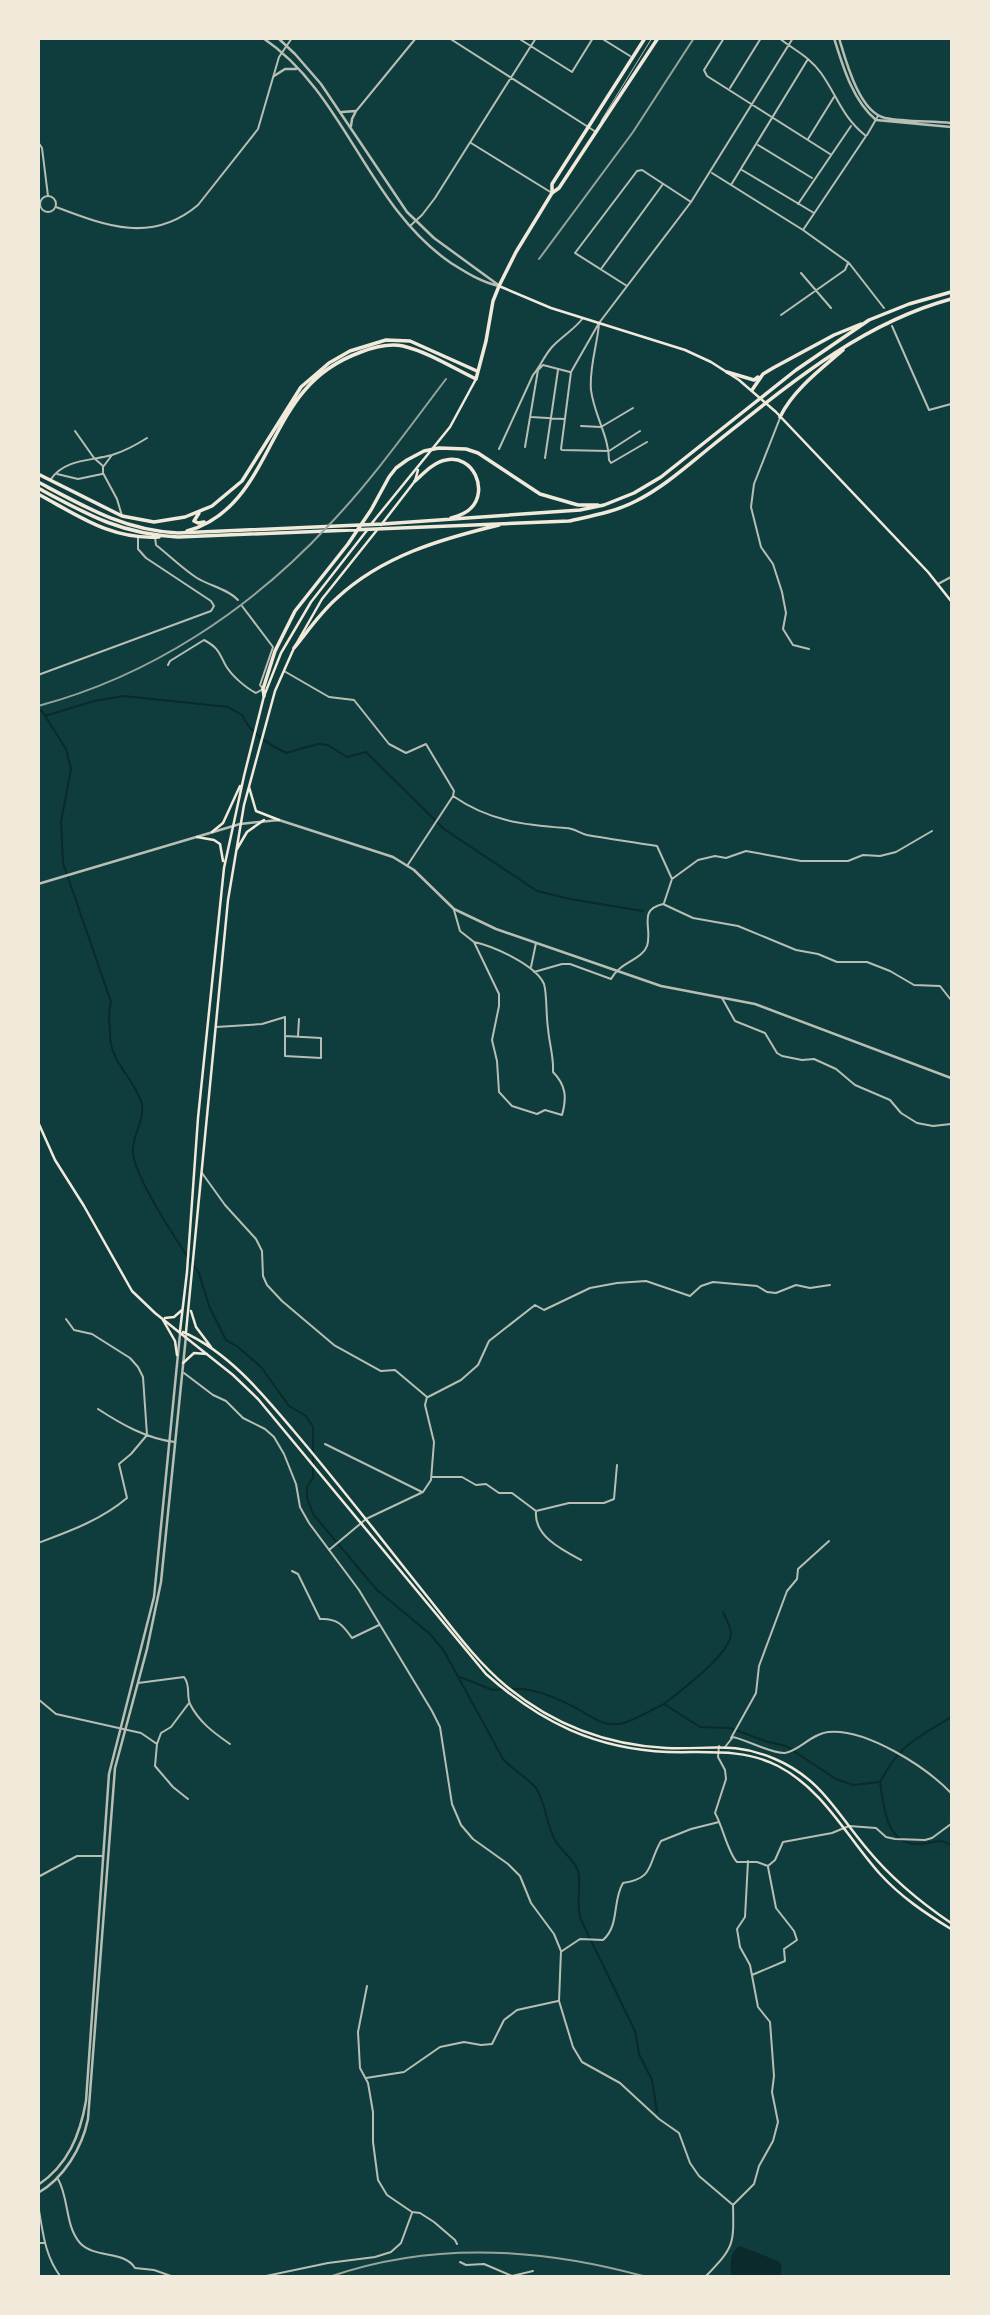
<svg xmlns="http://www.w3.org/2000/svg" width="990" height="2315" viewBox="0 0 990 2315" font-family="'Work Sans',sans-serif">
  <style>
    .water { fill: #0a2a2b }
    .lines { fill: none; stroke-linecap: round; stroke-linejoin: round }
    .stream { stroke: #0a2a2b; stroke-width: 2 }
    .service { stroke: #b8beb3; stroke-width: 1 }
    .minor { stroke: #b8beb3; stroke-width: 2 }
    .tertiary { stroke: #b8beb3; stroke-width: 2.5 }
    .secondary { stroke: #f1e9da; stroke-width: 2.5 }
    .primary { stroke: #f1e9da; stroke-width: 3.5 }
    .trunk { stroke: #f1e9da; stroke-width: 3.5 }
    .rail { stroke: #97a49c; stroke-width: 2 }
  </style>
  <rect width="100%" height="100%" fill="#0f3d3e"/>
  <path class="water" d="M740,2246L778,2261L782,2266L780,2276H732C729,2266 730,2251 740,2246Z"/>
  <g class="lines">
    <path class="stream" d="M38,710L42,711L66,749L71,769L61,822L63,863L111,1002C107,1014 110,1021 110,1034C110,1062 132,1076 141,1101C147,1118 131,1136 133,1153C135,1178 176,1239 191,1262
      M45,716L94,701L124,696L228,707L242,715C250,733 268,744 286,753L318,744L328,745L347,757L366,752L444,829L537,891L570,899L643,911
      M194,1266L199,1273L209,1306L226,1340L238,1347L261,1367L289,1406L306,1416L313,1427V1478L307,1487V1498L313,1514L377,1590L430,1634L444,1651L503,1759C511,1768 530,1780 536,1788C546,1803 546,1824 555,1840C561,1851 574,1859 578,1871C582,1885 575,1902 581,1920L635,2031L639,2054L652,2080L657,2112
      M460,1677L493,1690L504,1689
      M510,1689C533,1687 557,1698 578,1709C594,1718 604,1728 624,1723C637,1719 651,1710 664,1704L700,1727L730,1728L768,1742L786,1746L836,1779L853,1785L880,1782C884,1808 886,1846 920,1844C934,1844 936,1837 951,1845
      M664,1704C680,1691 731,1654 731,1633C730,1627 726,1618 723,1612
      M880,1782C902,1742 915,1740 951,1717"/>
    <path class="service" d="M601,121L652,38"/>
    <path class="minor" d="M449,38L596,132
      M518,38L572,72L593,38
      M601,38L630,56
      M724,38L704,70L707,76L830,154
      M779,38C794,50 810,57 821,73C838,97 842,117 866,136L803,230
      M730,88L761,38
      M357,110L416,38
      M867,135L878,116
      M808,139L834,97
      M38,142L42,148L48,196
      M471,143L552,193
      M758,145L812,178
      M742,170L814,213
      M712,173L803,230L849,263L884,308
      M731,185L808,59
      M40 204a8 8 0 1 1 16 0a8 8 0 1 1-16 0Z
      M798,204L851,126
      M56,207C106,226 152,244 198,205L258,129L279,57L292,38
      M410,226L422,215L435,198L536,38
      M601,269L663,184
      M801,273L831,308
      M627,286L575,253L637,171L642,170L691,202
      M781,315L845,270L848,263
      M599,324C597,346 589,368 591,390C594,415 609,436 609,460L611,463L647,442
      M892,326L929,410L951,404
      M531,417L564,419
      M780,418L754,484L751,507L761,547L773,564L782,592L786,613L783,629L793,645L809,649
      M581,426L601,427L633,408
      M75,431L94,458L103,466
      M640,431L609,451L562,450L561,449L571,372L599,323L691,202L793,38
      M525,447L538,370L543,365L570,372
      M499,449L533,375C540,367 544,356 552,347C562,336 574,330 583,318
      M112,455L103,467V473L117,499L122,516
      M545,458L558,370
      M57,474L78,479L102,474
      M51,479C65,459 90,461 112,455C125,451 136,445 147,438
      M155,537L156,545C170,556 183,569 197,578C210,586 228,589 238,600
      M168,665L170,661L204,640C219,648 219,653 226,666C232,676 246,688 256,693L263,689L260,685L273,647L242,606
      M284,671L329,697L354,700L389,744L406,753L426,744L454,791L453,796
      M38,675L211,611L214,606L211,601L146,558L138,549V538
      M407,866L453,796C489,821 524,825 566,828C574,828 579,833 587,835C610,839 633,842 657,846L672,879
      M664,903L672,879L698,860L715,856L726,858L746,851L801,861H848L863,855L880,856L896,852L932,831
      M454,910L460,931L474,942L499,994V1006L492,1040L497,1061L499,1092L512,1106L537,1114L545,1110L562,1115C567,1098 566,1085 553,1072C554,1057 549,1043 548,1028C546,1017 547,993 544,984C536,965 493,946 474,942
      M531,967L536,943
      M534,972L562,964H570L611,979C620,962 642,960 647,946C653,928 637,910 663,904L693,918L738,926L796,950L818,954L837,962H867L890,971L914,985L940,986L951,1000
      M722,998L735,1021L765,1033L777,1053L782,1056L802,1060L814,1059L836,1069L855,1085L890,1100L901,1113L917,1123L933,1126L951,1124
      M216,1027L262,1024L285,1017V1056L321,1058V1038L285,1036
      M298,1036L299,1019
      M202,1173L225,1205L256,1239L262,1251L263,1276L267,1285L282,1301L334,1345L381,1371L395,1370L427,1397L425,1405L434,1442L431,1480L423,1492L366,1519L329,1550
      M184,1373L213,1395L226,1401L243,1418L265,1429L274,1437L284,1454L296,1484L300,1507L309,1523L359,1590L432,1711L440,1727L452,1804L461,1825L473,1839L508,1864L520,1876L531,1903L554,1934L561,1951L559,2001L573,2047L582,2062L620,2083L659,2119L679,2133L690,2163L699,2176L733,2205
      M428,1397L461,1380L478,1365L489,1341L535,1305L544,1310L590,1288L617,1283L646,1281L690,1296L701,1286L713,1282L757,1286L767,1292L776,1293L796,1285L810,1288L830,1285
      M98,1409C121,1424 147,1439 175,1442
      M325,1444L422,1492
      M432,1477H462L476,1485L486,1484L499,1493H512L536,1511L569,1503H604L614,1499L617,1465
      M536,1512C534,1536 562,1550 581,1560
      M38,1543C70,1531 101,1520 127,1498L119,1464L131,1454L147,1435L143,1377L138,1367L130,1358L92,1334L74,1330L66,1319
      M292,1571L298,1574L320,1619C337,1618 343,1625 352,1638L379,1625
      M138,1683L184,1677C191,1686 186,1694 190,1704C199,1722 214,1733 230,1744
      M38,1699L56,1714L141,1733L157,1744L155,1766L173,1787L188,1799
      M731,1738L756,1693L759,1666L787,1591L797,1579L798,1569L829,1541
      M157,1744L161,1733L171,1727L189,1703
      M719,1746L718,1757L725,1770L726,1779L715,1813C723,1827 728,1853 737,1862H757L768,1866L775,1860L783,1842L832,1833L849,1826L876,1828L886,1837L895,1839L925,1840L932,1838L951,1824
      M725,1747L733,1737C747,1740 772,1754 785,1753C799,1751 811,1734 828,1732C866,1728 926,1767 951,1793
      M38,1877L77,1856H102
      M562,1951L580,1939L603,1940C620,1925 612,1901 623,1883C655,1878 647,1865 661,1841L691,1829L719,1822
      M752,1975L785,1961L784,1949L797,1940L794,1931L776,1908L768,1867
      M367,1986L358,2032L360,2068L368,2083L373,2112V2142L378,2180L387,2195L412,2212L420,2213L434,2222L455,2240L457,2244
      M366,2078L404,2072L440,2047L464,2042L481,2045L492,2044L504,2020L517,2010L558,2001
      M58,2179C69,2198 65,2226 80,2243C95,2259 124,2250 135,2268L154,2270L171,2276
      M38,2205C43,2231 44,2254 60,2276
      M38,2243H45
      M460,2262L466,2265L484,2264L512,2276L533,2271
      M266,2276L328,2263L375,2257L391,2252L401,2243L412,2213
      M706,2276C734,2247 734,2245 733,2205L754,2184L759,2166L773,2141L778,2122L772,2092L774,2076L770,2022L758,2007L750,1965L740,1947L737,1929L745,1917L748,1861"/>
    <path class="tertiary" d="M263,38C346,94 367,206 451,263C467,273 481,282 499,286
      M278,38L295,54L321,84L407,212L434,238L497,284
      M834,38C843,67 853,101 876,120L951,127
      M839,38C846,61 859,112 885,118C905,122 931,121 951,123
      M274,76L285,69H296
      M342,112L356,111
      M351,126L352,119L356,111
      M938,584L951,577
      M38,884L240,824L279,820L393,857L414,870L454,909L496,929L661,986L755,1004L951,1078
      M38,2185C68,2165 80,2135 86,2101L109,1774L154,1597L180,1334
      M38,2193C64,2178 82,2148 88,2119L115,1768L147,1649L161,1582L186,1336"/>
    <path class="secondary" d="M499,286L551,308L685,350L711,362L739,380L776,412L928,572L951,601
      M372,523L450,427L476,379
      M381,525L415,481L418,470
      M249,787L256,811L279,820
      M212,832L223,823L240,786
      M197,837L214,840L220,844L223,861
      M237,849L247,832L264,820
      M38,1122L55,1160L84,1206L132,1291L155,1313L233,1375L258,1399L486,1674C540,1722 595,1749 668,1752C706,1753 743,1748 778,1766C824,1790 846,1836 880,1874C901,1897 925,1913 951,1929
      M191,1311L196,1327L211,1347
      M165,1318L174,1317L182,1310
      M163,1320L175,1341L177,1355
      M180,1331L187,1272L198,1118L224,868L244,776L264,696L281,653L311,602L368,529
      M183,1332C228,1352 262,1393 293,1430C339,1484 382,1540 426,1595C451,1626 475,1660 506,1686C552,1724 607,1745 666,1748C707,1750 734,1741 775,1759C822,1779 837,1814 868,1850C892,1879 920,1902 951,1923
      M186,1332L228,900L244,805L275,691L294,648L322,599L377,530
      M183,1363L194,1353L207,1354"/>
    <path class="primary" d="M552,193V184L645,38
      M38,474L122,516L154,522L185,517L212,506L242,481L301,387L329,363L350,351L386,340L410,341L477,371
      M38,494C79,516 111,540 159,537
      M199,513L194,521L198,523L204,522
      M187,531C254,513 265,437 304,391C319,373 339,360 361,352C374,347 389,343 403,346C428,352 453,368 476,379L486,341L493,301L499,286L516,252L552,193L559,188L658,38"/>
    <path class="trunk" d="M727,372L754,380L758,377
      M752,390L763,374L773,368L834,335L861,324
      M780,417C793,390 821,369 843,350
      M415,481C424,473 434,462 446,460C473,454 489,490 471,508C466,514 458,516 451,518
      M38,482C85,507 124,530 178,533L382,524L580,510L604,505L634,493L661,477L796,370L869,320L909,304L951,292
      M38,488C88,515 121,534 178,537L569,521C591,516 615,512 636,501C664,487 688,465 713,445C786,387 859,324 951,299
      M294,648C308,631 320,613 337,598C382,556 441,539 499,525
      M264,696L263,689L275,651L295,611L348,544L371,510L389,477L396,468L407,460L424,451L439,448L466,449L478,453L540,494L578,505H598"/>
    <path class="rail" d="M539,259L633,132L694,38
      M38,706C151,676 251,609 329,525C372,480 408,429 446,379
      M332,2276C434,2241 540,2248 643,2276"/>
  </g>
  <rect width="990" height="2315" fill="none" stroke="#f1e9da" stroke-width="80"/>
</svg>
